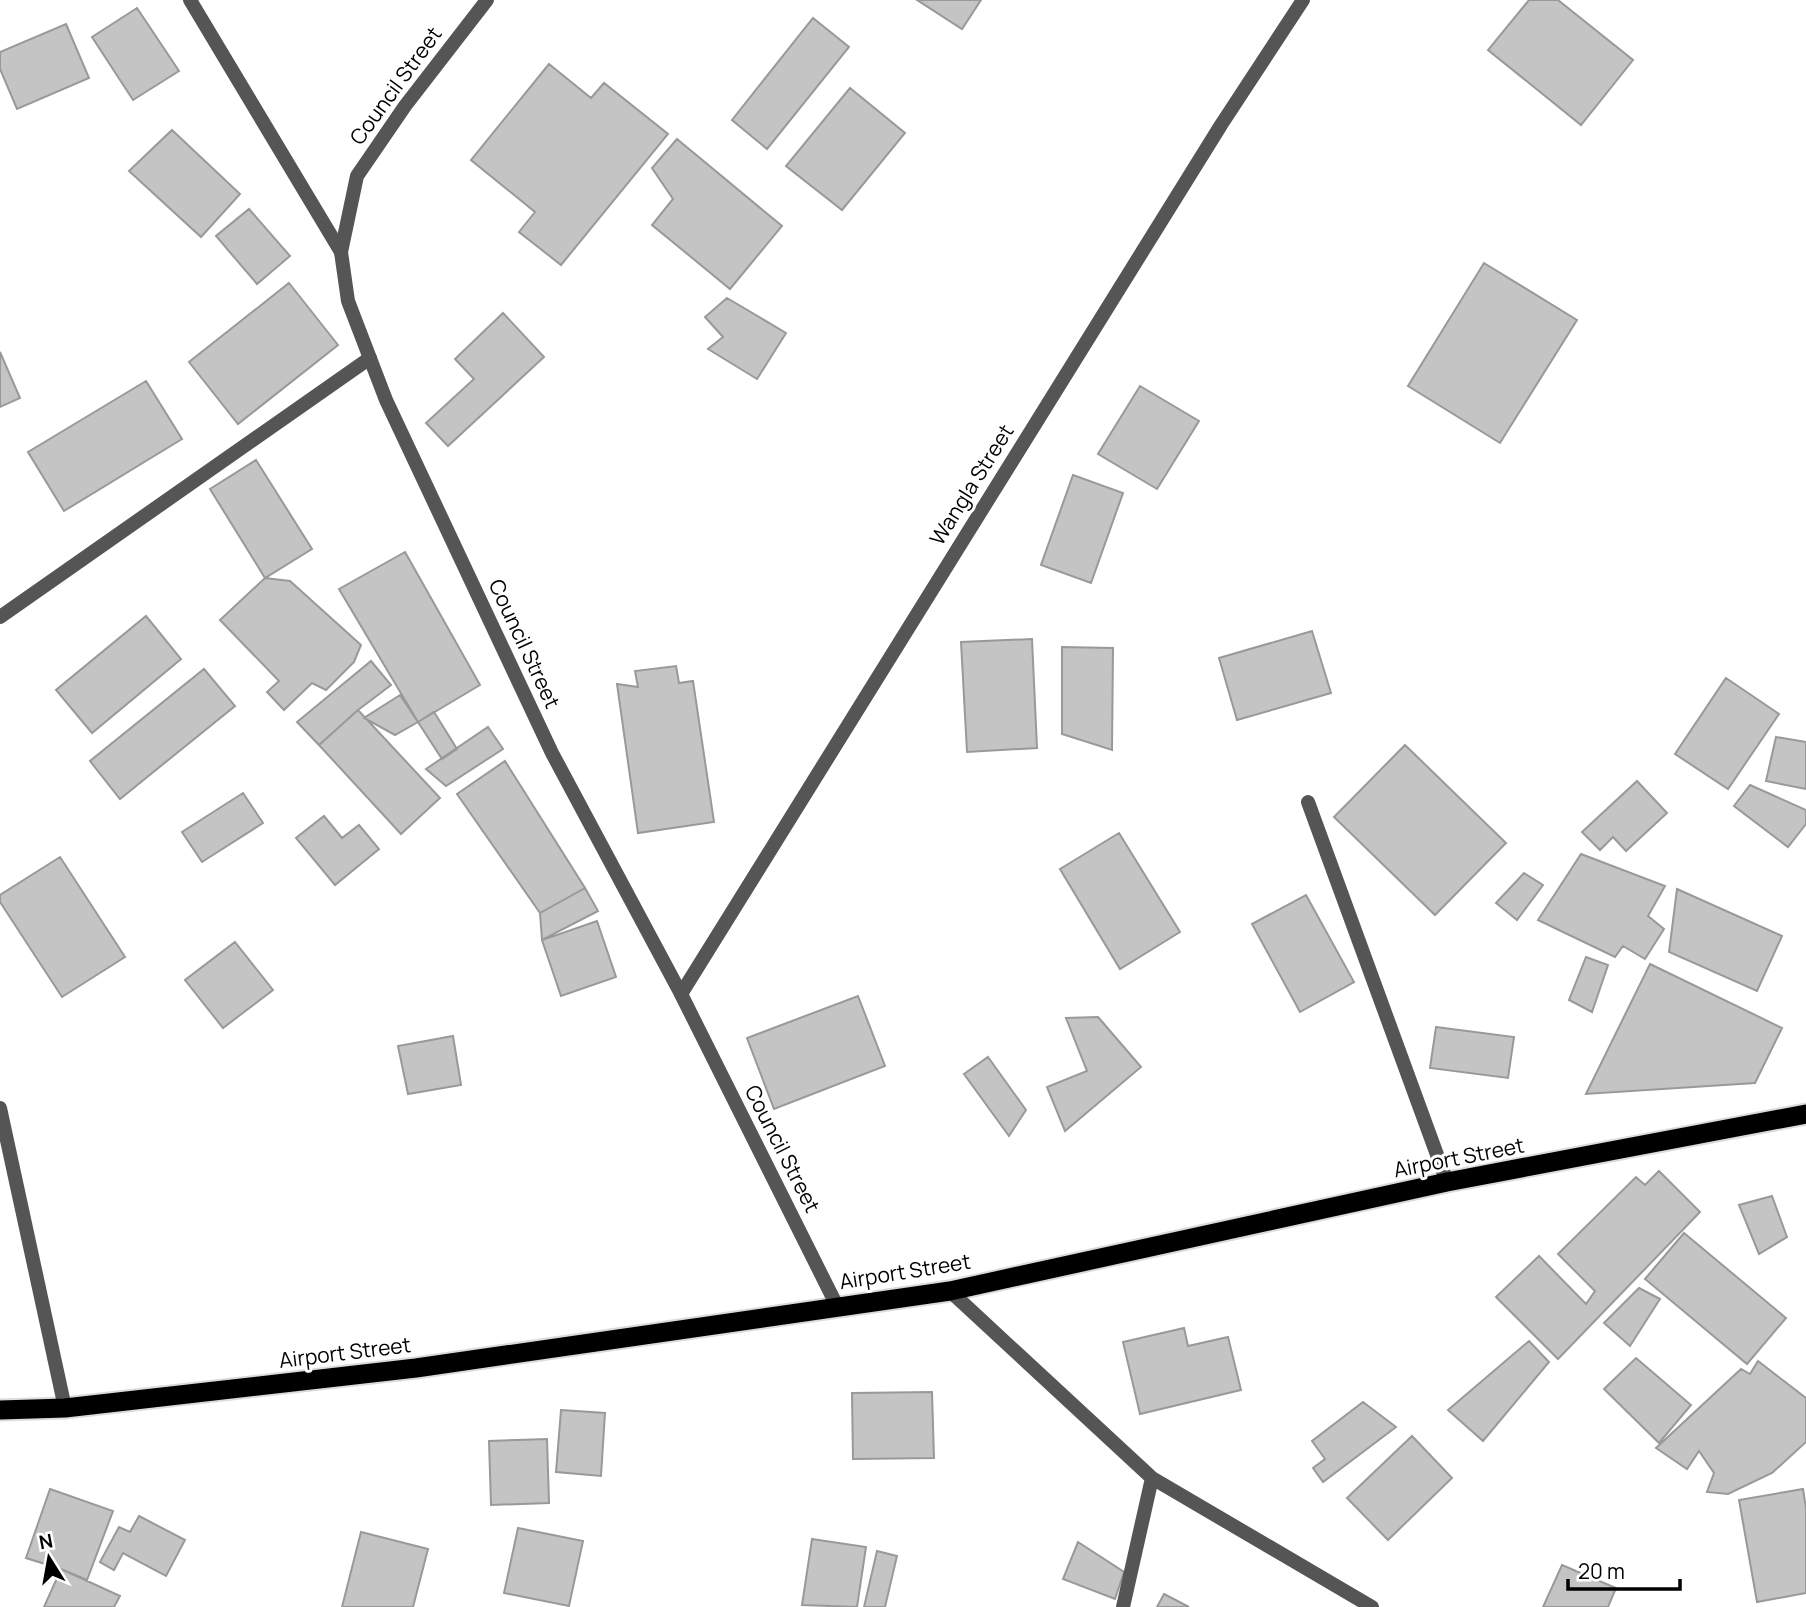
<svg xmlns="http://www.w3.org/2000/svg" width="1806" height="1607" viewBox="0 0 1806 1607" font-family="Manrope,sans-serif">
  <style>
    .building { fill: #c4c4c4; stroke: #999; stroke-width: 2 }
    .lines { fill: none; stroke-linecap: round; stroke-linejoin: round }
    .trunk-casing { stroke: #dbdbdb; stroke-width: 23 }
    .minor { stroke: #555; stroke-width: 14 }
    .tertiary { stroke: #555; stroke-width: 14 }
    .trunk { stroke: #000; stroke-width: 19 }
    .labels { text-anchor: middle; stroke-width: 6; stroke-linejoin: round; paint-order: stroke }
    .street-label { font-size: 21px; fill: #000; stroke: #fff }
  </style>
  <rect width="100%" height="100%" fill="#fff"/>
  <path class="building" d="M917,0H981L962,29Z
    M1529,0H1558L1633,60L1581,125L1488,50Z
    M137,8L179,71L133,100L92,37Z
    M813,18L849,47L767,149L732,120Z
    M66,24L89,78L17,109L0,69V52Z
    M549,64L591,98L604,83L668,134L561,265L519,232L535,212L471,160Z
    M850,88L905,133L842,210L786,166Z
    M172,130L240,194L201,237L129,171Z
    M677,139L782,226L730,289L652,225L673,199L652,168Z
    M249,209L290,256L257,284L216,236Z
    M1484,263L1577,320L1500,443L1408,386Z
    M289,283L338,345L238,424L189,362Z
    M727,298L786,333L757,379L708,349L723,337L705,317Z
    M503,313L544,357L448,446L426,423L474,379L455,359Z
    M0,352L20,398L0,407Z
    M146,381L182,439L64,511L28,452Z
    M1140,386L1199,421L1157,489L1098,454Z
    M256,460L312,549L265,578L210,489Z
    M1073,475L1123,493L1091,583L1041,565Z
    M405,552L480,685L418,722L339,589Z
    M265,578L290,581L361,645L354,662L326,690L312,683L284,710L267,692L279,681L220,620Z
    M146,616L181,659L92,733L56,690Z
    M1312,631L1331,693L1237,720L1219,658Z
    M1032,639L1037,748L967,752L961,642Z
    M1062,647L1113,648L1112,750L1062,734Z
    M371,661L391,685L358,710L319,745L297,722Z
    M676,666L679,683L693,681L714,822L638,833L617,684L638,687L635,671Z
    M204,669L235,706L120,799L90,761Z
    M1726,678L1779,714L1728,789L1675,754Z
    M400,695L418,722L395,735L364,718Z
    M358,710L440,798L401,834L319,745Z
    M434,712L457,749L442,759L418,722Z
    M488,727L503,749L446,786L426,769Z
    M1776,737L1806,742V789L1766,781Z
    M1405,745L1506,843L1435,915L1334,817Z
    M505,761L585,888L540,913L457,794Z
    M1637,781L1667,813L1626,851L1613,837L1600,850L1582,832Z
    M1750,785L1806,810V824L1788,847L1734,806Z
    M243,793L263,823L202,862L182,832Z
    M324,816L342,838L359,825L379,849L335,885L296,838Z
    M1119,833L1180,932L1120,969L1060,869Z
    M1581,854L1665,886L1648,916L1664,929L1645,959L1623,946L1615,957L1538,920Z
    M60,857L125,957L62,997L0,902V895Z
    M1524,873L1543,885L1517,920L1496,903Z
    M585,888L598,911L542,940L540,913Z
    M1677,889L1782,936L1757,991L1669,952Z
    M1306,895L1354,982L1300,1012L1252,924Z
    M597,921L616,977L561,996L542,940Z
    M235,942L273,990L223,1028L185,980Z
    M1586,957L1608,965L1592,1012L1569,1000Z
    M1650,964L1782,1028L1755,1083L1586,1094Z
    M858,996L885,1066L774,1109L747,1038Z
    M1098,1017L1141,1067L1065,1131L1047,1087L1087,1071L1066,1018Z
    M1436,1027L1514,1037L1508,1078L1430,1068Z
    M453,1036L461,1085L408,1094L398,1046Z
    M988,1057L1026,1110L1009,1136L964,1074Z
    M1659,1171L1700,1212L1558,1359L1496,1297L1539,1256L1586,1304L1595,1291L1558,1254L1636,1177L1645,1185Z
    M1772,1196L1787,1237L1759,1254L1739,1205Z
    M1684,1233L1786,1318L1747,1364L1645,1279Z
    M1639,1288L1660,1299L1630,1346L1604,1323Z
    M1184,1328L1188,1346L1228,1337L1241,1390L1140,1414L1123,1342Z
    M1529,1341L1549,1362L1483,1441L1448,1410Z
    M1636,1358L1691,1405L1659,1443L1604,1389Z
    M1758,1361L1806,1398V1442L1772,1473L1728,1494L1707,1492L1714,1473L1699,1451L1687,1469L1656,1448L1741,1369L1750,1374Z
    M932,1392L934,1458L853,1459L852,1393Z
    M1363,1402L1396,1427L1323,1482L1313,1468L1325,1459L1312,1441Z
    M561,1410L605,1413L601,1476L556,1472Z
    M1412,1436L1452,1478L1388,1540L1347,1498Z
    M547,1439L549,1503L491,1505L489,1441Z
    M50,1489L113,1511L87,1580L61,1569L26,1558Z
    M1803,1489L1806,1508V1593L1757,1602L1739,1500Z
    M139,1516L185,1540L166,1576L123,1553L114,1570L100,1562L119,1527L130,1532Z
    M518,1528L583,1541L569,1606L504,1593Z
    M361,1532L428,1549L413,1607H342Z
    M812,1539L866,1547L857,1607L802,1605Z
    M1078,1542L1124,1572L1115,1599L1063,1579Z
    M877,1551L897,1556L885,1607H864Z
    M1562,1565L1616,1588L1608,1607H1543Z
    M61,1569L120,1596L114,1607H44Z
    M1164,1594L1189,1607H1157Z"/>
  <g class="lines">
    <defs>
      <path id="trunk" d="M0,1410L65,1408L416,1368L950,1291L1447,1182L1806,1114"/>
    </defs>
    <use href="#trunk" class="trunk-casing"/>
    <path class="minor" d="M190,0L341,252
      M0,617L370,358
      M1308,802L1447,1182
      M681,994L1221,125L1303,0
      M0,1108L65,1408
      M950,1291L1152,1478L1372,1607
      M1123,1607L1152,1478"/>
    <path class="tertiary" d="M487,0L405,106L357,176L341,252L348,301L386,400L552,753L681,994L837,1306"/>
    <use href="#trunk" class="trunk"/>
  </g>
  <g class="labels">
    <g class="street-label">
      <text transform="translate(396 86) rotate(-54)" y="7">Council Street</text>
      <text transform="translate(972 485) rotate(-58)" y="7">Wangla Street</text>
      <text transform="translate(524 644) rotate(65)" y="7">Council Street</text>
      <text transform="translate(782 1149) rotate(63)" y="7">Council Street</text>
      <text transform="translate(1459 1158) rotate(-11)" y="7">Airport Street</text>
      <text transform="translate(905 1272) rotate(-9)" y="7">Airport Street</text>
      <text transform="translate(345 1353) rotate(-7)" y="7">Airport Street</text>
    </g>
  </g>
  <g transform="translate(49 1558) rotate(349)" stroke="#ffffff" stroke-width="5" paint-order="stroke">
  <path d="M0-5L12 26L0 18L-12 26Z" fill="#000000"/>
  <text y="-10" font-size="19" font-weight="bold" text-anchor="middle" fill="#000000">N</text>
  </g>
  <path d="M1568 1579v10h112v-10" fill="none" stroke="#000000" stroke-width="3.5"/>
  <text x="1578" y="1579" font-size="21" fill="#000000" stroke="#ffffff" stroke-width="5" paint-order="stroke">20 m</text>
</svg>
